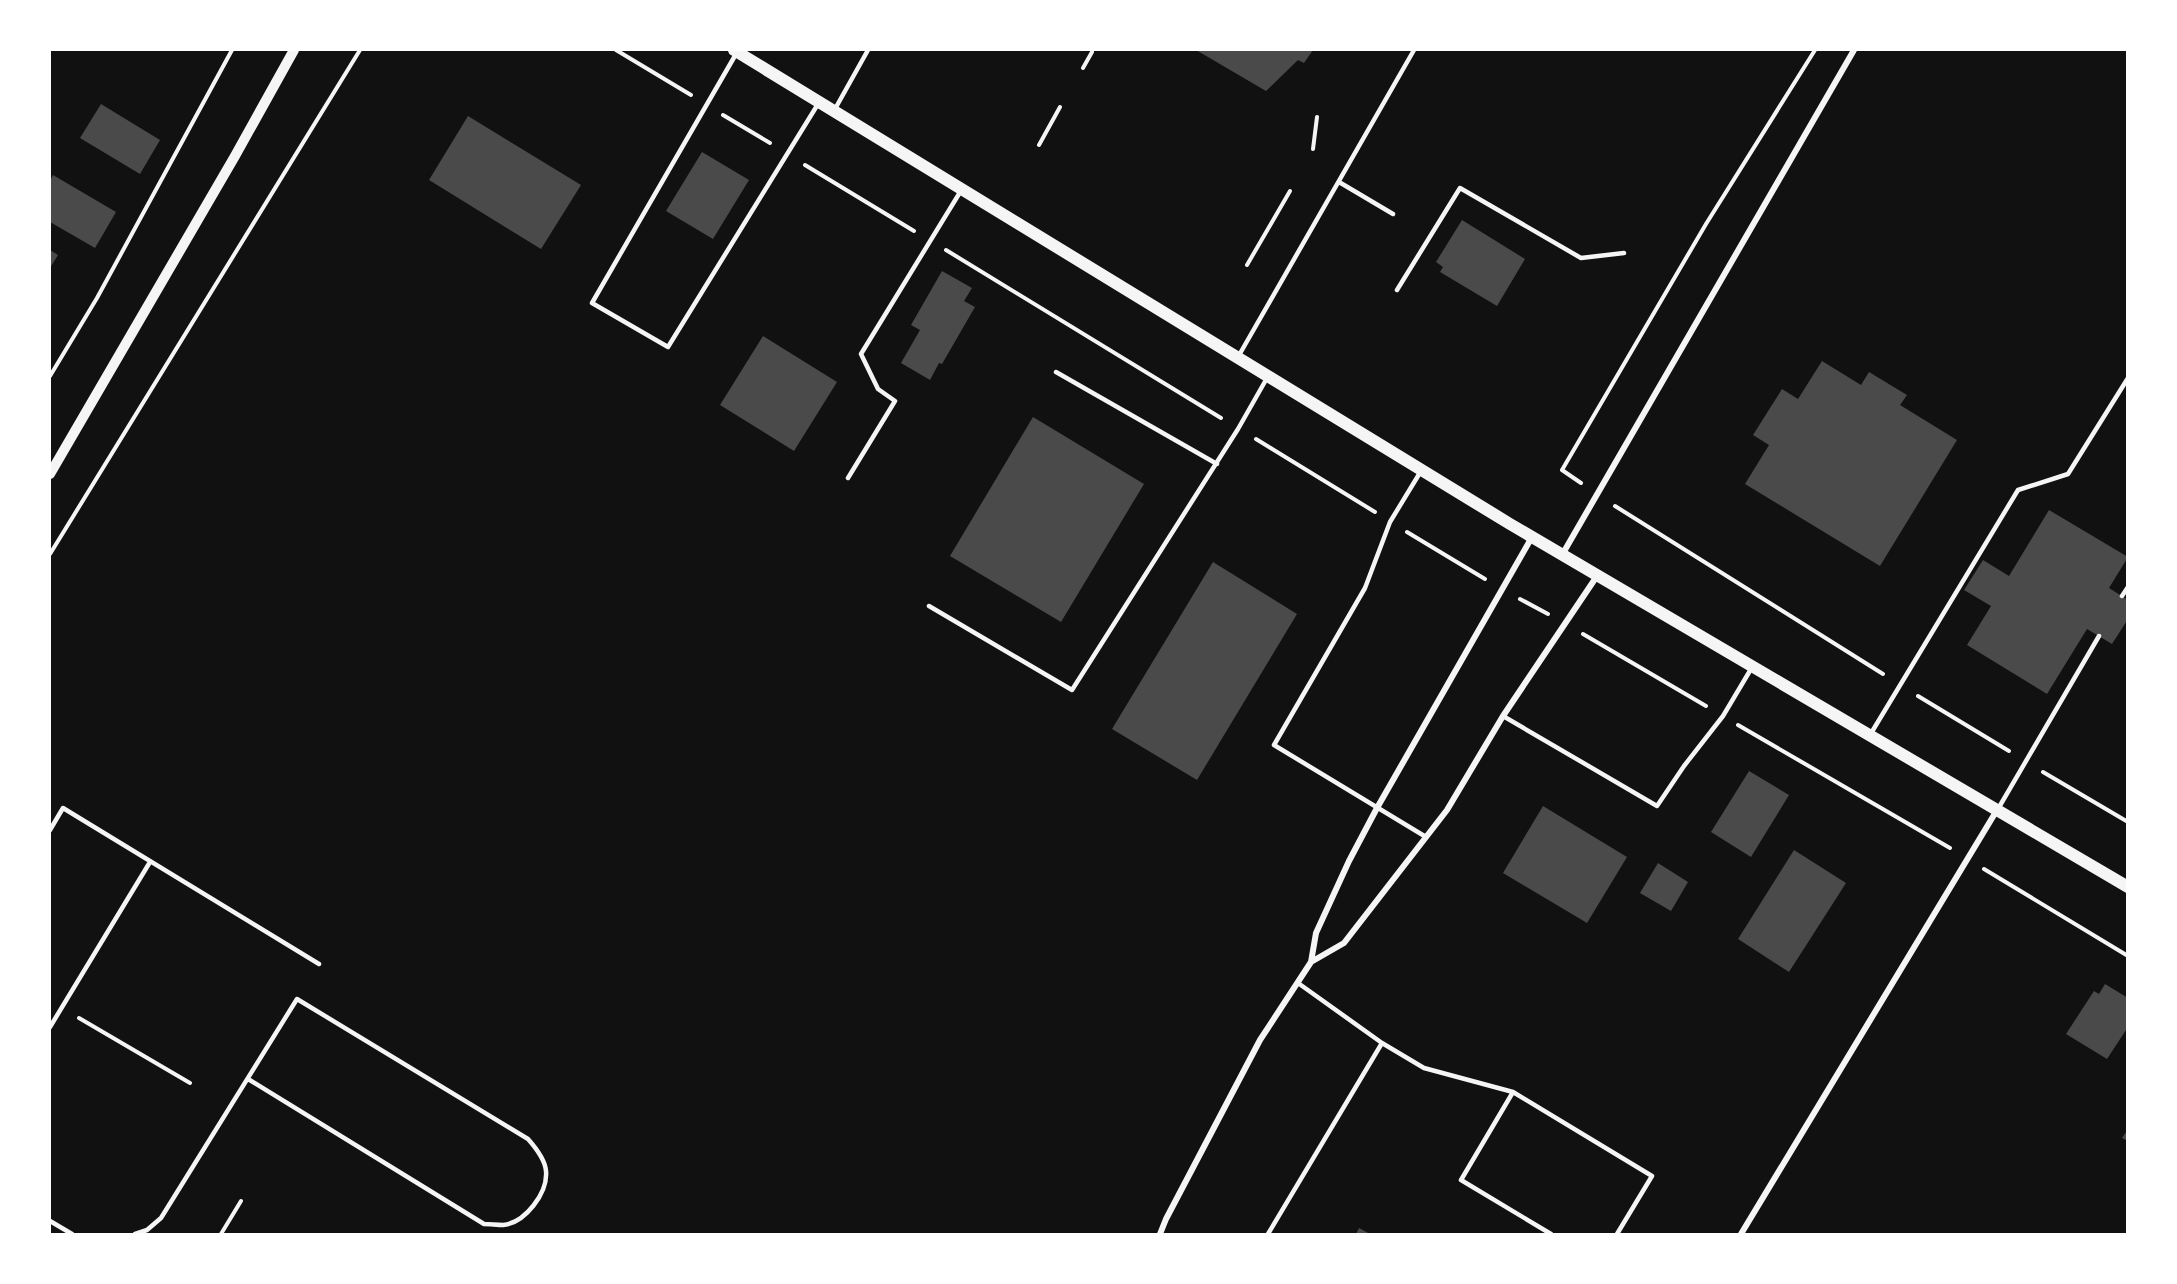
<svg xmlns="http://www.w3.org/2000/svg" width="2177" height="1284" viewBox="0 0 2177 1284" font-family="Barlow,sans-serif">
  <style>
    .building { fill: #4a4a4a }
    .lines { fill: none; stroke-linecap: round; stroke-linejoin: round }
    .path { stroke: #f5f5f5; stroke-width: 4 }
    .service { stroke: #f5f5f5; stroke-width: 4.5 }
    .minor { stroke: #f5f5f5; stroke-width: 6 }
    .tertiary { stroke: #f5f5f5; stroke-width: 10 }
    .secondary { stroke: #f5f5f5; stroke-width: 12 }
  </style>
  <rect width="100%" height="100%" fill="#111"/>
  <path class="building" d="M1196,50H1313L1304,63L1298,60L1266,91Z
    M101,104L160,140L140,174L80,138Z
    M468,116L581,185L541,249L429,180Z
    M702,152L749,180L713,239L666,211Z
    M53,175L116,212L95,248L50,222V181Z
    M1462,220L1525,259L1497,306L1440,272L1443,267L1436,262Z
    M50,250L58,255L50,268Z
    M942,271L972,288L964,301L975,307L942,364L939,363L930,380L901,363L920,330L911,325Z
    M763,336L837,382L794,451L720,405Z
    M1822,361L1861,385L1869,372L1907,395L1900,405L1957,440L1880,566L1745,484L1769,445L1753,435L1782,389L1798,399Z
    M1033,417L1144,484L1061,622L950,556Z
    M2049,510L2128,557L2109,588L2128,600V619L2112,644L2087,629L2047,694L1967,645L1991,606L1964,590L1983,560L2009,576Z
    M1213,562L1297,614L1197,780L1112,729Z
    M1749,771L1789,795L1751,857L1711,832Z
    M1543,806L1627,857L1587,923L1503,873Z
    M1794,850L1846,883L1789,972L1738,939Z
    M1658,863L1688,882L1671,911L1640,893Z
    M2105,984L2128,998V1027L2107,1059L2066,1034L2094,991L2099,994Z
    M2128,1129V1141L2122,1138Z
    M1359,1228L1370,1234H1356Z"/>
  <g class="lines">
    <path class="path" d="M616,50L691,95
      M1083,68L1092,52
      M723,115L770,143
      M1039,145L1060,107
      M1313,149L1317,117
      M805,165L914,231
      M946,250L1221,418
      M1247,265L1290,191
      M50,376L97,298L232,50
      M1256,439L1375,512
      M1581,483L1562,470L1706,224L1815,50
      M1615,506L1883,674
      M1407,532L1485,579
      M50,554L360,50
      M1520,599L1548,614
      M1583,634L1706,706
      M1918,696L2009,751
      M1738,725L1950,848
      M2043,772L2128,822
      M1984,869L2128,956
      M79,1018L190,1083
      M221,1234L241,1201"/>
    <path class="service" d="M736,54L592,303L668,347L818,104
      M835,109L868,50
      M1339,182L1393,214
      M1397,290L1460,188L1581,258L1624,253
      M1238,357L1414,50
      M1056,372L1217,464
      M1421,471L1390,522L1365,588L1274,745L1426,837
      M848,478L895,401L878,389L861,354L962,189
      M2122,596L2128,587
      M929,606L1072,690L1238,429L1267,378
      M1503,716L1657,806L1684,766L1723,716L1751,669
      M1870,735L2018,490L2068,474L2128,378
      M1998,809L2099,636
      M50,830L63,808L319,964
      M50,1027L150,862
      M1382,1043L1424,1068L1513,1092L1652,1176L1617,1234
      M1513,1092L1461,1180L1551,1234
      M50,1221L72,1234
      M135,1234L147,1230L161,1218L297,999L528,1139C536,1148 545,1159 546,1171C548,1193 525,1223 503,1225C497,1225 490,1224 484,1224L248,1079
      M1268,1234L1382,1043L1298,983"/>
    <path class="minor" d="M1562,555L1854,50
      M1311,962L1344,943L1447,810L1503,716L1597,576
      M1160,1234L1166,1219L1260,1040L1311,962L1316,933L1349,861L1377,808L1532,537
      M1741,1234L1997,810"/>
    <path class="tertiary" d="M50,474L235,156L294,50"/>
    <path class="secondary" d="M734,50L1510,524L2128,887"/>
  </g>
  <rect width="2177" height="1284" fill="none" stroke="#ffffff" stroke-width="102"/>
</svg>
